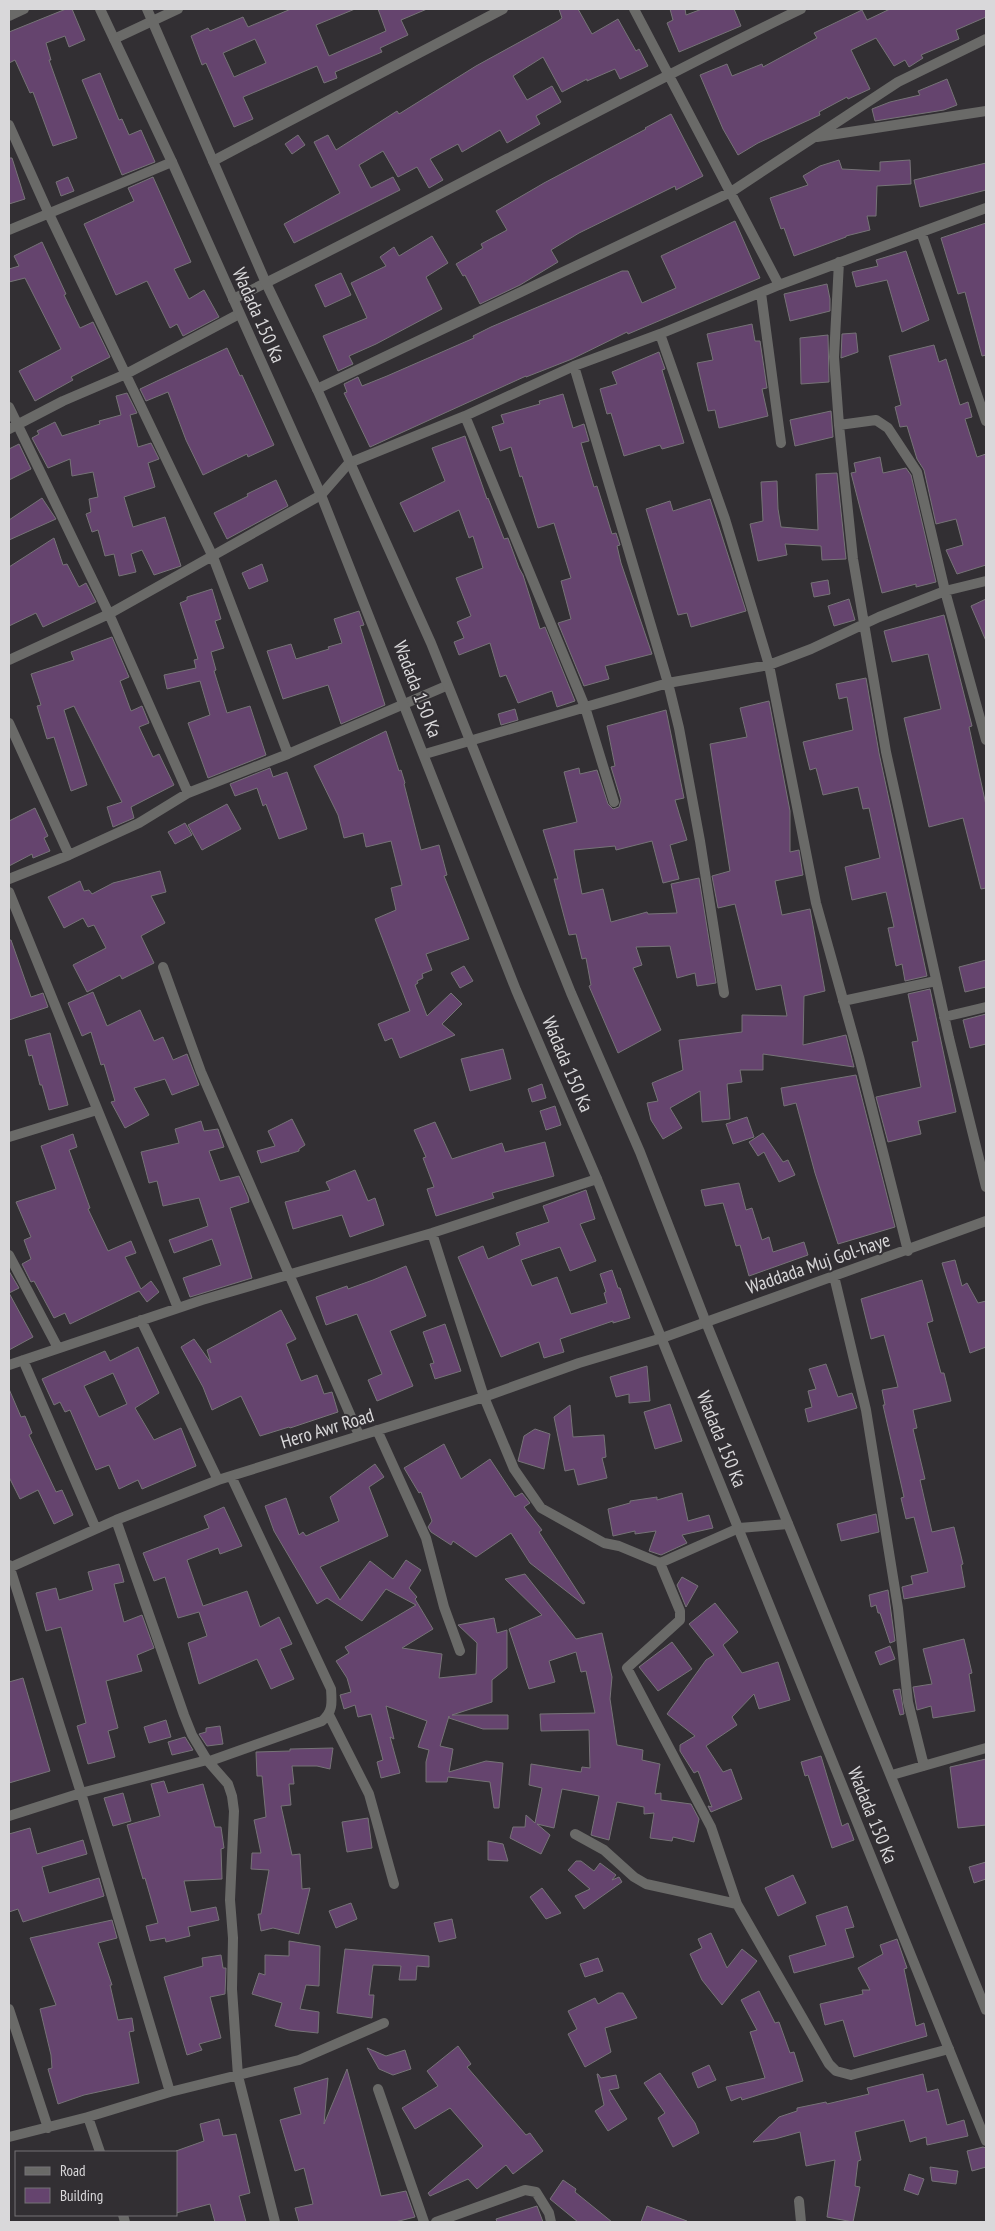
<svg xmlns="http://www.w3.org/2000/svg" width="995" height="2231" viewBox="0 0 995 2231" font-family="'PT Sans Narrow',sans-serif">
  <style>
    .building { fill: #65446e; stroke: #767377; fill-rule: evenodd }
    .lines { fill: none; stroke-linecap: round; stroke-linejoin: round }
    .minor { stroke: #6a6a68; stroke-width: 10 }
    .tertiary { stroke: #6a6a68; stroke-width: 10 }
    .labels { text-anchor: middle; stroke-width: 4; stroke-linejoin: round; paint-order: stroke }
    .street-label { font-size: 19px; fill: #d9d8da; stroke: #322f33 }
  </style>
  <rect width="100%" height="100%" fill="#322f33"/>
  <path class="building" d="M66,9H72L85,40L69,47L65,36L46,43L51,60H49L77,138L53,146L33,92L30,93L15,60L9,63V32Z
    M291,9H355L316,25L329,56L386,31L378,9H427L401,20L408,35L380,48L382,52L335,72L337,78L324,83L317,66L243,97L253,119L234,127L206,63L202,65L191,36L208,28L210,31L243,17L248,27ZM255,39L266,63L234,77L223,53Z
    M559,9H578L592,34L618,19L636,51L639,49L648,66L620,79L615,69L587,81V79L562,92L543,57L513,76L527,100L552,86L561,102L536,116L540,124L507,143L500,130L462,152L458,144L430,159L443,180L429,188L417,167L398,177L383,151L359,165L371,188L393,177L400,190L294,243L284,224L340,193L314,142L328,135L336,150L397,111L399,114L476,66L558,21L562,18Z
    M670,9H685L686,15L702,9H734L741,26L679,52L667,23L673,20Z
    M890,9H986V17L956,30L959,39L921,55L923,58L909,67L905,60L894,66L876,38L851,50L870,89L848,99L847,97L819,112L820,115L758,143L738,155L723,129L700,75L727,64L732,76L762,64L763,67L817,38L814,33L862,10L867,20Z
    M100,73L119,120L122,119L129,135L141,130L155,162L122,175L82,80Z
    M947,79L957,105L944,110L875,121L872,109L890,102L920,95L918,91Z
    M671,114L703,176L676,190L675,186L579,233L551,250L558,262L520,285L480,304L465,275L463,276L456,264L483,248L481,244L507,230L496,211L544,183L646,129L645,128Z
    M298,135L305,145L292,154L285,144Z
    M9,158H12L25,199L9,204Z
    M839,160L842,169L880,171V162L910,160L911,184L877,186L876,216H867L870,230L846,236V237L794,256L784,228L781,229L770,198L808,185L803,176L820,166Z
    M986,163V190L920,207L914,180Z
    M68,177L74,191L61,196L56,182Z
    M153,177L191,262L174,269L189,299L204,290L219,317L183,336L177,324L170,328L147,281L116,295L84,224L134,201L128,188Z
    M735,221L760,278L628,334L627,332L572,359L526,377V376L370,447L344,393L347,392L344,384L358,377L362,386L387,376L474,338L473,336L491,327L622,271H628L642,303L676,288L661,256Z
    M986,223V355L982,356L965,292L958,294L941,238Z
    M432,236L448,263L426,277L442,309L376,344L349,356L353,364L338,371L323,336L367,318L351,283L386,266L380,257L394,247L399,256Z
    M42,242L66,294L64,295L80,328L93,322L110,357L71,377L73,380L35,401L19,371L61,349L25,278L9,282V269L19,266L14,256Z
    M906,251L929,320L902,332L887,280L856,287L852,272L878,266L876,260Z
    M341,273L351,295L325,307L315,285Z
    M827,284L830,299V311L790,321L784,294Z
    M752,324L755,341H760L767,388L762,389L768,416L719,428L715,410L708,411L697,363L713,360L707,334Z
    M856,333L858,352L841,358L842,334Z
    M828,335L829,382L801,384L800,338Z
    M934,345L939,362L946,359L960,405L968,402L972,417L965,419L977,457L986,454V565L957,574L946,550L963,545L956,519L936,524L924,470L917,459L907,426L900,427L895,407L901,405L889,356Z
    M227,348L240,376L242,375L274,445L248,457L247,454L203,475L186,440L168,392L146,401L140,389Z
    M659,352L665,369L662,370L684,443L662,449L660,445L624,456L611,413L607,414L600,389L617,384L612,372Z
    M127,393L137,413L130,415L138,447L151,443L159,459L148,463L155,487L124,497L133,527L165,517L181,566L154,575L142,550L131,554L136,572L119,576L114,554L105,556L98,530L92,532L86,514L91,512L89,499L98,497L93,472L72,476L70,459L48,468L32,438L39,434L37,431L55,422L62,436L100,424L99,421L121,415L116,396Z
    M563,394L573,428L584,424L589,441L581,443L594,487L597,486L612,534L616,533L620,545L617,546L621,563L652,654L605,666L609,679L584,686L558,623L571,619L561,581L571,578L554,523L538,528L522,476L520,477L511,447L500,451L492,427L504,423L501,415L540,404L539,401Z
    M831,411L833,437L795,446L790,420Z
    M465,436L487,499L488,498L504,539L508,538L519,568L523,575L540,629L545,627L575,701L557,707L552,691L518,703L506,675L500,677L490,643L459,655L454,642L464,638L457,622L471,616L456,578L483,568L473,536L469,538L459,510L414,532L400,503L445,481L432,448Z
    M19,444L31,469L9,480V449Z
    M880,457L883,473L906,468L911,475L936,582L916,587V584L882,593L851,473L856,472L854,463Z
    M837,473L846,559L822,560L821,546L785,544L787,555L758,561L750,524L763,521L761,482L777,481L778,509L781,527L818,530L816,474Z
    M276,480L288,506L227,539L214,513L248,496L247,494Z
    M42,498L56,519L9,540V520Z
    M710,499L746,611L691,627L687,613L678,615L646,509L670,501L673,511Z
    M54,538L63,565L67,564L79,587L86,583L96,602L43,627L36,613L9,626V567Z
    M262,564L268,581L249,589L242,573Z
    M828,580L830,594L814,597L811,583Z
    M212,589L221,619L215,621L224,648L211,652L216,670L214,671L227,713L250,706L266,755L208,778L188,723L210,715L200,681L167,689L164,675L196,668L194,660L198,659L180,603L187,600V597Z
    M849,599L855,620L834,626L828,606Z
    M986,599V641L971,606Z
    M359,611L364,625L360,626L385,705L341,724L328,685L283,699L267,651L291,644L296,659L329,649L328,647L342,643L334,619Z
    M944,615L972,726L969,727L986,805V888L981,889L963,818L929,827L904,718L941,709L928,654L892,662L884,631Z
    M112,637L129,677L120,681L131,711L142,706L149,723L139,727L153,757L159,754L174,785L131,807L134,818L113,827L107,807L122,802L74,706L64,710L87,785L71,791L54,737L47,739L37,706L41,705L31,674L74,660L71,652Z
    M866,678L879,753L927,976L905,981L902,964L896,966L888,928L894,927L886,892L852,900L845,867L880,858L869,808L863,809L858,787L823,795L816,768L810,770L803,742L853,730L847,697L839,699L836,684Z
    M769,701L790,811V852L799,850L803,875L775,881L782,915L810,909L825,991L804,996L803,1045L846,1035L854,1067L763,1054V1070H740L742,1082L727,1084L730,1119L702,1122L700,1091L670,1108L682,1128L663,1139L651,1120L647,1103L658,1101L652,1083L683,1070L679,1040L742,1032V1015L787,1016L781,985L756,990L735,904L718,908L712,876L730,871L710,744L747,737L740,708Z
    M515,709L518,720L501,725L498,714Z
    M666,710L684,798L675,800L687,840L670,845L679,879L663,883L652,841L616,850L615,846L574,850L575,858L582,894L603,889L611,922L647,912L648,914L677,913L671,884L699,878L716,983L697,986L695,973L677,978L670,946L636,947L642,965L633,968L661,1030L618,1053L589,986L591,985L586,958L582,959L576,934L569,935L554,879H558L543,830L577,822L564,772L579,768L580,774L597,770L608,804L613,809L619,807L621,800L611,767L615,766L607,726Z
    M386,731L399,771L401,770L405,783L404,784L421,850L439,845L447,875L444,876L469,939L426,954L432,970L422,974L423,978L417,981L418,983L415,985L427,1016L451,993L462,1004L442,1024L455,1035L400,1058L392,1038L385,1041L378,1024L410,1011L375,919L396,910L391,888L402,885L391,841L366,847L363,833L344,838L338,815L314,766Z
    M270,768L273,777L287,772L307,829L279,839L266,804L263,806L257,788L235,796L230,784Z
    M227,804L241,829L202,850L188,825Z
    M35,808L48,836L44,838L50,851L33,858L32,854L9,866V821Z
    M185,823L192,835L175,844L168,832Z
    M160,871L166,892L151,896L165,923L141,936L154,963L122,979L120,975L87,992L73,965L106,948L94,925L88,927L83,918L64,928L48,897L80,881L84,891L89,890L92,894L113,883Z
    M9,940H11L31,997L43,993L48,1007L9,1020Z
    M986,960V987L965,992L959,967Z
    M464,966L473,981L460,988L451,973Z
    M930,989L956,1112L918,1121L921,1134L888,1142L876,1097L921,1087L912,1042L918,1041L908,994Z
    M93,992L107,1026L140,1010L154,1041L163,1037L173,1060L187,1054L199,1085L172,1095L165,1079L134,1088L149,1115L125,1128L111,1102L115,1101L104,1064L101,1065L91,1032L82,1036L68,1003Z
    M986,1014V1044L970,1048L963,1020Z
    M50,1033L68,1105L49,1110L42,1085H40L32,1055L29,1056L25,1040Z
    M503,1049L511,1079L470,1091L461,1059Z
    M856,1075L895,1227L838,1244L815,1173L796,1103L784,1106L781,1088Z
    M542,1084L546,1098L532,1102L528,1089Z
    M555,1106L561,1125L546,1130L540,1111Z
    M747,1117L754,1137L733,1144L726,1124Z
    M292,1119L305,1145L299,1149V1151L261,1163L257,1151L275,1146L268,1131Z
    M201,1121L204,1131L218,1129L224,1147L209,1151L220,1181L239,1176L248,1197L249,1202L230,1208L252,1278L190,1297L183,1278L221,1265L212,1239L174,1253L169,1240L208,1226L199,1198L163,1206L157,1181L149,1183L141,1152L179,1143L175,1129Z
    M435,1122L452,1159L502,1143L505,1152L545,1142L554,1176L492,1193L494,1198L436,1216L427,1189L434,1187L423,1158L426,1157L414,1130Z
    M763,1133L783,1162L788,1160L795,1175L779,1182L764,1152L758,1156L749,1142Z
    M73,1134L77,1147L69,1150L90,1208L88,1209L108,1251L131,1241L136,1253L125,1257L141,1289L151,1281L159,1292L147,1302L139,1291L70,1324L65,1313L54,1318L34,1281L31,1282L22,1264L31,1259L24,1240L31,1237L16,1202L56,1189L41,1146Z
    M355,1170L368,1201L375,1198L384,1225L350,1237L342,1215L293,1229L285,1202L330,1190L326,1182Z
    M739,1183L746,1210L752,1208L762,1240L769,1237L773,1252L804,1242L808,1255L749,1276L740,1245L736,1246L723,1203L705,1206L701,1190Z
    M586,1190L595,1219L580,1224L596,1261L570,1271L560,1247L521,1260L532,1286L557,1277L571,1314L607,1303L604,1293L606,1292L600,1274L612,1270L618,1288H620L630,1318L613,1323V1321L560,1339L564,1352L544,1358L539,1342L501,1357L458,1257L483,1246L488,1259L520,1245L516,1233L549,1222L543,1206Z
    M955,1260L962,1286L967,1283L978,1303L986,1301V1347L970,1353L942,1263Z
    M406,1266L426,1316L390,1331L413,1386L377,1401L368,1380L382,1374L357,1314L326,1325L316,1297L347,1286L348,1289L373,1280Z
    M9,1271L19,1288L9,1293L33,1337L9,1350Z
    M922,1280L933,1321L927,1323L941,1373H944L951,1401L913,1410L917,1428L913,1429L925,1479L920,1480L932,1532L954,1527L963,1564L961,1565L965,1587L904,1599L902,1587L913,1584L911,1576L928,1572L914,1517L906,1519L901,1498L904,1497L883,1405H885L882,1390L898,1387L884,1335L871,1339L861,1299Z
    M281,1310L296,1339L286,1344L301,1381L317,1375L324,1394L332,1392L338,1412L290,1428L289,1427L260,1436L241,1396L212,1410L203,1387L181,1347L194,1339L211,1363L207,1350Z
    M445,1324L461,1371L435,1379L430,1364L434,1363L423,1332Z
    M138,1347L159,1393L135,1408L154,1440L181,1428L196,1466L142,1489L138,1480L119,1489L109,1465L96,1470L70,1410L65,1412L60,1402L54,1405L42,1379L105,1351L110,1361ZM113,1373L127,1404L99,1417L84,1386Z
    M826,1364L838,1397L852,1393L857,1408L808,1422L805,1409L812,1407L808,1391L816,1389L809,1369Z
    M647,1366L650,1401L629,1403V1394L616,1397L610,1377Z
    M9,1389L21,1417L25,1416L32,1433L29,1435L56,1492L62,1490L73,1515L54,1524L38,1490L20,1499L9,1477Z
    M670,1404L682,1441L655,1449L644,1412Z
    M570,1405L573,1437L604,1435L606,1457L602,1458L607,1478L578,1485L574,1469L565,1471L554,1417Z
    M535,1429L550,1434L544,1469L518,1461L524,1436Z
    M444,1444L461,1479L490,1459L515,1497L522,1493L530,1503L524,1507L542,1530L539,1532L585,1603L583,1604L530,1563L511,1533L476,1557L453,1541L451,1545L431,1532L428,1527L432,1521L421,1492L419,1493L404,1468Z
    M375,1464L384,1477L369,1487L388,1536L320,1567L340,1600L370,1561L393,1579L406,1560L421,1570L409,1588L417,1597L415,1599L433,1629L402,1648L442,1654L439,1678L476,1674L477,1643L458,1625L494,1618L497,1633L507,1630V1668L492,1680V1702L452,1715H508V1729H483L449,1718V1716L440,1746L453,1749L449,1772L486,1761L503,1763L499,1808H494L490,1782L448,1777L447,1782H426V1762L429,1750L418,1747L427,1721L386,1706L394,1739L390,1737L400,1773L381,1778L377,1762L383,1760L371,1714L358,1717L355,1705L344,1709L340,1695L351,1692L347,1678L336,1661L349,1653L345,1647L416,1605L386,1589L362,1621L327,1598L317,1604L274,1531L265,1506L286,1498L299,1535L303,1532L306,1536L339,1521L330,1497Z
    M682,1493L688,1521L709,1515L713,1528L682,1535L687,1543L661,1555L649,1551L656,1531L635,1534V1531L613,1536L608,1509L630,1503V1501L657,1497V1500Z
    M224,1507L242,1546L220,1554L218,1548L187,1560L203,1606L247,1591L260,1627L279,1617L292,1644L280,1649L294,1679L271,1689L257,1659L199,1684L188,1643L207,1636L199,1612L178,1618L165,1577L154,1581L143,1553L209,1528L204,1516Z
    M876,1514L879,1532L841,1541L837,1524Z
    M119,1564L124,1582L114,1584L124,1622L142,1615L154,1648L137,1655L142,1671L106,1681L118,1728L108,1731L115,1757L88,1764L77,1726L86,1723L61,1627L46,1631L36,1593L56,1588L59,1600L93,1590L88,1572Z
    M525,1574L576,1639L602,1633L612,1677L610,1699L617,1745L643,1750L642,1760L660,1764L655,1794L661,1793V1800L691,1804L699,1819L694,1842L673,1837L672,1841L650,1838L654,1813L644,1814V1807L617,1802L609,1840L594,1836L591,1835L599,1796L562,1789L554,1828L537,1824L550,1835L541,1854L510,1838L513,1827H525L526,1815L535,1823L542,1788L529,1785L531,1764L581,1772L582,1767L590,1768L589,1730L541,1731L540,1714L595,1713L586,1671L581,1672L576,1652L549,1661L555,1682L529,1689L509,1629L542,1615L505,1579Z
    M682,1577L698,1586L686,1607L677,1585Z
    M888,1590L895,1641L890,1643L880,1613H878L876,1605L871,1607L869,1595Z
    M715,1603L738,1632L723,1645L742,1673L778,1662L790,1700L759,1709L754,1694L732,1717L737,1725L706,1746L723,1772L731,1769L742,1799L711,1812L708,1806L712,1807L698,1771L694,1773L680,1751V1745L695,1736L667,1714L706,1660L714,1655L689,1624Z
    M964,1639L972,1673L969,1674L975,1711L933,1718L931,1706L917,1710L913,1687L932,1684L923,1649Z
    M672,1642L692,1669L658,1691L639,1667Z
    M890,1646L895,1659L880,1665L875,1652Z
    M23,1678L50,1771L9,1783V1682Z
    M900,1689L904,1714L900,1715L893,1690Z
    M166,1720L171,1737L149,1743L144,1727Z
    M220,1726L223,1744L207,1746L199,1734L206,1732V1728Z
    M185,1737L193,1750L172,1755L168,1742Z
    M333,1748L330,1769L317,1766H292L294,1784H289L291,1805L281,1806L292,1855L300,1854L302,1889L310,1888L299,1934L273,1928L261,1931L258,1914H261L269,1870L251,1869L252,1853H261L254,1820L266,1817L262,1776H257L256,1752L290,1751V1749Z
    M821,1756L842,1826L848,1823L854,1840L832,1848L808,1775L805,1776L801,1762Z
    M986,1759V1825L958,1828L950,1767Z
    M164,1781L168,1793L203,1784L215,1827H221L224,1848L221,1849L222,1879L184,1881L191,1912L216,1907L219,1920L188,1927L190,1936L166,1942L165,1938L150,1941L146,1926L158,1923L145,1878L143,1879L127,1825L160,1816L151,1784Z
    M123,1793L131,1821L113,1826L104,1798Z
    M368,1818L372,1848L347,1852L342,1822Z
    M30,1828L37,1854L83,1840L87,1854L42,1867L49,1893L99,1878L104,1896L23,1922L18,1909L9,1912V1834Z
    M488,1841L503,1844L508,1861L488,1860Z
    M576,1861H581L594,1871L600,1863L616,1875L612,1880L619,1877L622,1882L584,1909L575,1896L590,1889L568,1870Z
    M986,1862V1879L974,1883L969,1867Z
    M793,1875L806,1903L778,1916L765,1888Z
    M542,1888L561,1913L546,1919L530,1897Z
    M351,1903L357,1919L336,1928L329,1911Z
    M847,1906L854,1927L845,1929L854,1957L794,1973L789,1956L826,1945L816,1916Z
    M452,1919L456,1938L439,1942L434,1923Z
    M112,1920L117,1938L98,1943L112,1985H110L118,2020L132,2018L134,2031L129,2032L139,2083L84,2095L58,2104L48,2069L52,2068L51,2055L40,2009L56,2005L30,1938Z
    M711,1933L727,1968L742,1949L757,1961L722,2005L702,1980L690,1954L702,1948L698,1939Z
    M897,1939L907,1968L904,1969L916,2026L924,2023L927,2036L854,2057L843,2020L825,2025L820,2004L863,1994L862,1990H870L858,1968L883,1954L880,1945Z
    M289,1941L320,1946L319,1986L306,1985L300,2009L319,2012L318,2033L289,2030L275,2026L282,2003L252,1994L259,1973L265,1975V1955L289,1956Z
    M345,1949L429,1956V1967L417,1966L416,1980H399L401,1966L373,1965L369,1995H374L372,2018L337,2013Z
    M221,1955L223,1968H226L225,1994L210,1997L221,2038L199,2044L202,2050L187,2055L164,1977L203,1966L202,1958Z
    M598,1958L603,1971L585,1977L580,1964Z
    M759,1991L775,2023L779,2022L790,2053L794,2052L803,2081L742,2100L741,2097L731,2101L726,2087L765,2078L750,2032L757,2030L741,2000Z
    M618,1993H623L637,2018L605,2028L611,2052L585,2067L568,2034L577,2029L568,2011L595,1998L598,2004Z
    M458,2046L471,2064L467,2067L526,2135L530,2133L543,2151L513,2174L506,2165L477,2189L468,2179L430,2196L428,2193L483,2146L450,2108L415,2129L402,2108L438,2086L427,2071Z
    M367,2048L386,2056L405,2050L411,2069L393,2075L379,2069Z
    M709,2065L716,2080L698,2088L692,2073Z
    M347,2069L381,2196L406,2191L415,2217L395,2222H299L295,2208L313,2204L304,2168L295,2171L280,2120L301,2114L294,2088L328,2078L324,2124Z
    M660,2073L695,2123L699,2133L673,2147L658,2118L665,2113L644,2083Z
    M597,2074H598L601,2078L616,2075L619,2088L609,2090L627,2119L608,2131L595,2111L604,2105Z
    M923,2074L927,2092L938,2089L947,2125L964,2120L968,2136L927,2145L926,2137L910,2142L904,2120L855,2132L861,2160L858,2161L855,2186L860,2187L853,2222L827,2217L835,2160L806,2166L800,2132L775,2139L753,2142L779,2117L797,2111V2108L826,2102L827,2104L869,2094L867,2088Z
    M219,2119L223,2136L236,2134L250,2193L239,2196L246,2222H215L210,2204L176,2213V2151L204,2141L200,2124Z
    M983,2147L986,2148V2167L972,2171L967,2151Z
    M930,2167L958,2171L956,2184L932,2181Z
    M909,2174L924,2179L918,2195L904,2190Z
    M563,2180L576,2189L575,2192L612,2222H578L550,2199Z
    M537,2206L543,2222H497L496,2219Z
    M647,2206L687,2221L686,2222H641Z"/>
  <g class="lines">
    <path class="minor" d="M634,9L779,285
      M9,16L24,9
      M114,39L178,9
      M9,125L49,214L213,557L288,754
      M817,137L986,111
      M213,161L503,9
      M9,230L172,162
      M921,232L986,421
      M839,262L834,357L839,425L853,559L886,752L949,1038L986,1187
      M761,293L781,443
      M233,299C424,206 610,101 801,9
      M660,334L725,519L769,665L816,903L859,1057L908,1251
      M574,366L668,683L679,728L700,841L724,993
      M317,389L731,192L898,82L986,39
      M9,407L109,614L188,793
      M465,416L585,707L614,802
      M839,425L876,420L888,428L917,472L945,591L986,740
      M9,429L63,401L126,374L239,314
      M9,660L109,614L321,495L349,463L465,416L574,366L660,334L779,285L986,208
      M9,723L69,855
      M425,754L668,683L769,665L811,649L879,617L945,591L986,581
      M9,879L69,855L139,823L188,793L288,754L446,686
      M9,892L178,1308
      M163,967L201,1072L359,1435
      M843,1001L936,981
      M944,1017L986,1007
      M9,1137L97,1110
      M432,1233L484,1397L514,1469L541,1508L604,1543L619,1546L660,1563L739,1528L788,1524
      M9,1255L58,1348
      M834,1276L866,1410L898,1608L908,1702L924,1766
      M141,1320L218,1480
      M23,1360L96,1529
      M9,1365L202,1300L432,1233L597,1179
      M377,1430L426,1538L444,1607L460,1651
      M116,1520L184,1715L192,1735L207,1760L228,1784L232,1796L234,1811L230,1900L233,1938L232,1989L238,2076L275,2222
      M660,1563L680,1611V1620L627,1668L711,1827L737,1904L829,2064L836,2071L851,2075L949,2049
      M9,1565L81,1793L170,2092
      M9,1568L116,1520L218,1480L484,1397L579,1363L662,1338L986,1221
      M329,1715L369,1794L394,1884
      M210,1761L322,1721C333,1712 332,1703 331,1689L231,1476
      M892,1775L986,1748
      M9,1816L81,1793L207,1760
      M575,1834L604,1850L634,1877L646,1884L737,1904
      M9,2009L48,2128
      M378,2089L424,2222
      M88,2117L100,2152
      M9,2137L88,2117L170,2092L299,2060L384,2023
      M799,2201L801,2222
      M123,2215L125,2222
      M436,2222L525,2190L536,2192L549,2213L551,2222"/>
    <path class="tertiary" d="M100,9L172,162L321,495L516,990L597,1179L986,2141
      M147,9L266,283L317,389L431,643L571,993L640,1152L705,1320L986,2010"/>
  </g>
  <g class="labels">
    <g class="street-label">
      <text transform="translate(259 315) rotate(66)" y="7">Wadada 150 Ka</text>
      <text transform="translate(418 689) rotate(69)" y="7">Wadada 150 Ka</text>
      <text transform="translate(568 1064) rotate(67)" y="7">Wadada 150 Ka</text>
      <text transform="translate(818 1263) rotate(-19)" y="7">Waddada Muj Gol-haye</text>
      <text transform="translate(327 1428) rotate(-17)" y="7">Hero Awr Road</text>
      <text transform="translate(722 1439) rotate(68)" y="7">Wadada 150 Ka</text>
      <text transform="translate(873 1815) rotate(68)" y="7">Wadada 150 Ka</text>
    </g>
  </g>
  <rect width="995" height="2231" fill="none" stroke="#d9d8da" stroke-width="20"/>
  <rect x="15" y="2151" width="162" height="65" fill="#322f33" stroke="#757376"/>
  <rect x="25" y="2167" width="25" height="8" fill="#6a6a68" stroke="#757376"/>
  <text x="60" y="2176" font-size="15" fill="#d9d8da">Road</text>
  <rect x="25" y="2188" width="25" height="15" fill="#65446e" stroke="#757376"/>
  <text x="60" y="2201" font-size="15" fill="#d9d8da">Building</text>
</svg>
